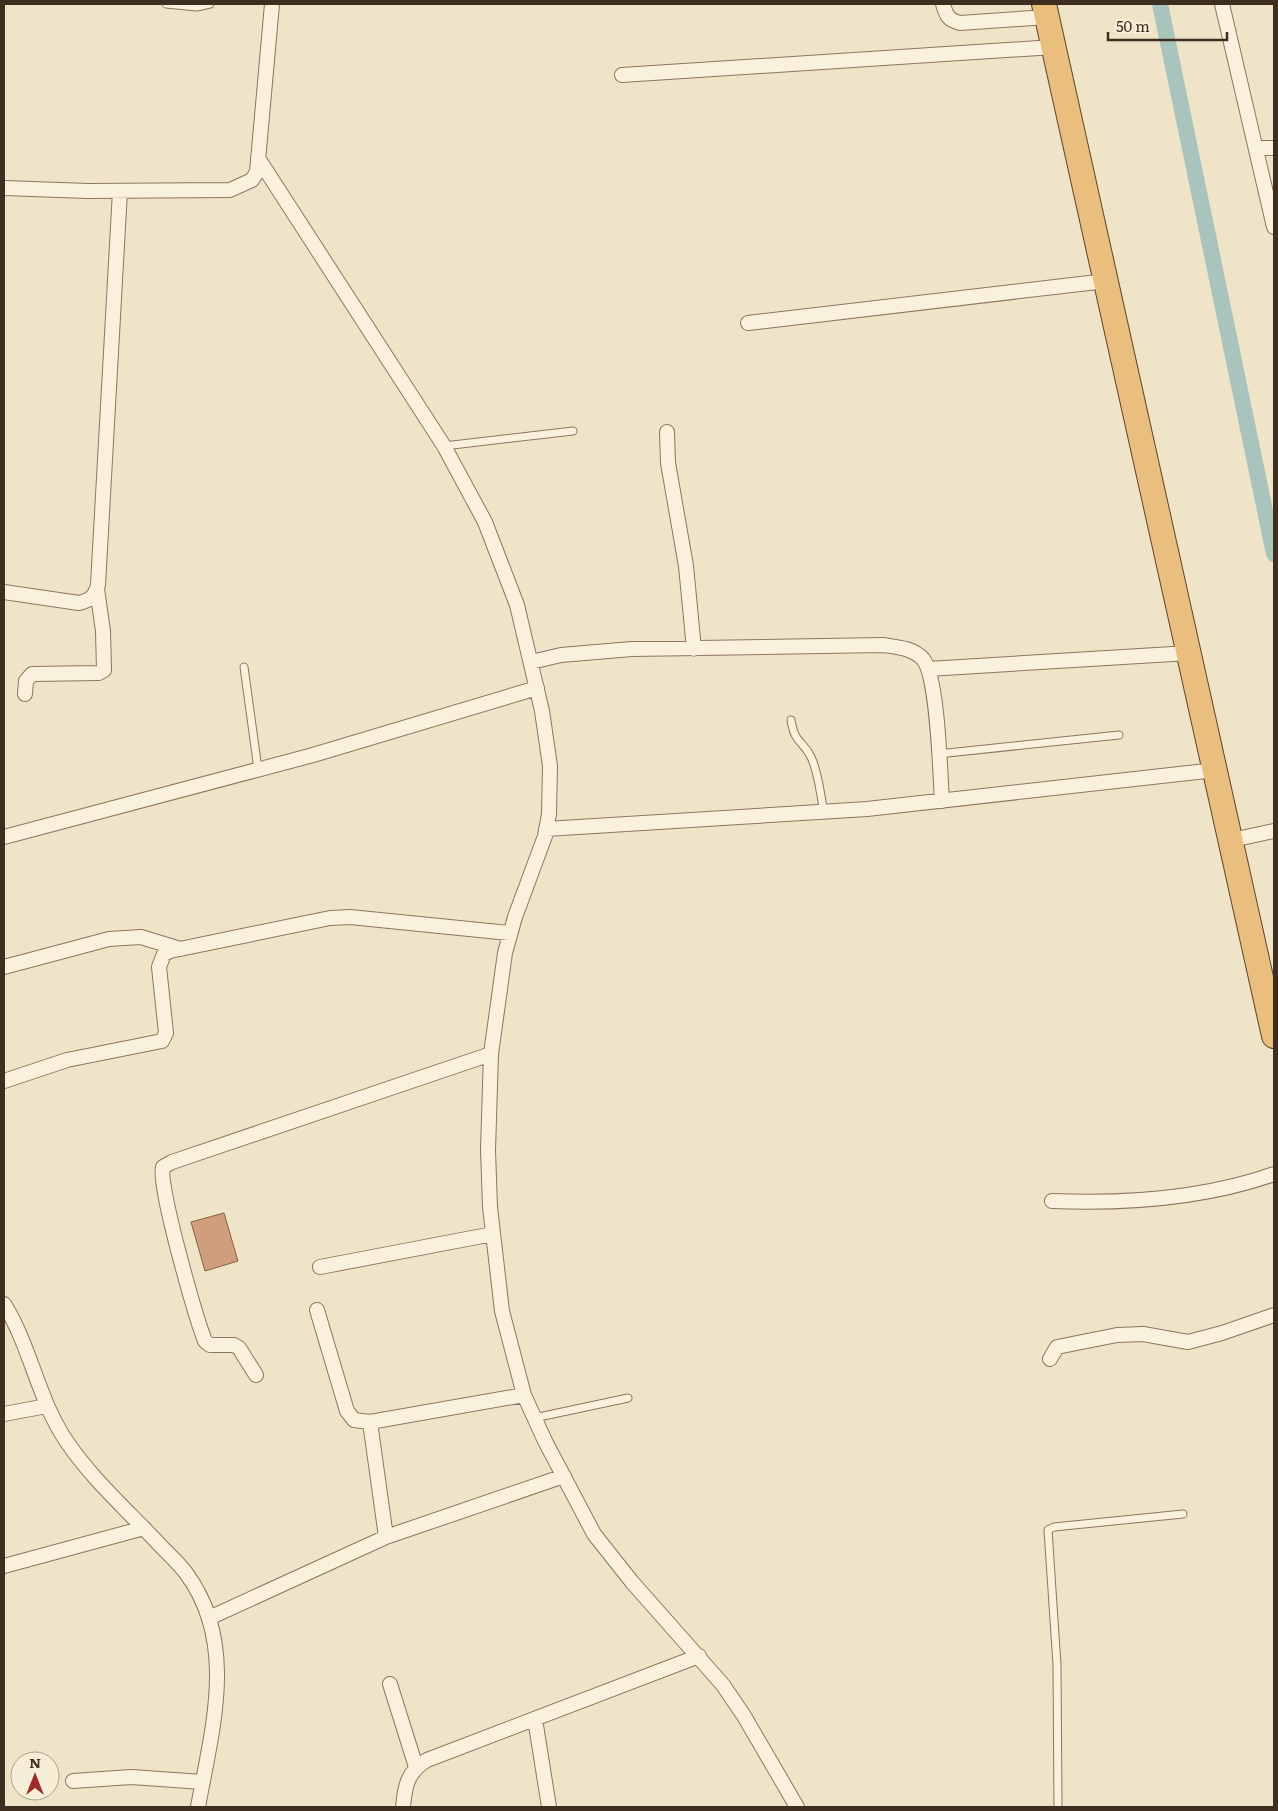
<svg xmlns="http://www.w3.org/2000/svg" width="1278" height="1811" viewBox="0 0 1278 1811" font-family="Literata,serif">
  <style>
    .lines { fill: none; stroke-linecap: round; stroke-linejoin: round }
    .canal { stroke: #a9c4bc; stroke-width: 16 }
    .building { fill: #cf9f7d; stroke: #8d5f41 }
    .service-casing { stroke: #8d765c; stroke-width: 9 }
    .minor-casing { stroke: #8d765c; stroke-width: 16 }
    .trunk-casing { stroke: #5b4430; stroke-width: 26 }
    .service { stroke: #faf1dc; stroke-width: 7 }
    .minor { stroke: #faf1dc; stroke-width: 14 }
    .trunk { stroke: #eabe7c; stroke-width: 24 }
  </style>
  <rect width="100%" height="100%" fill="#f0e4c8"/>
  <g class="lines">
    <path class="canal" d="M1160,4L1274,554"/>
  </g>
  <path class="building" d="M224,1213L238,1261L205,1271L191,1222Z"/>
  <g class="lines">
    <defs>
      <path id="service" d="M166,4L197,7L210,4
        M444,446L573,431
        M244,667L258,769
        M791,720C795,745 803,740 811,757C819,774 820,794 824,812
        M938,754L1119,735
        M534,1418L628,1398
        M1058,1807L1057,1665L1048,1530L1054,1527L1183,1514"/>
      <path id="minor" d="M943,4C946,15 948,20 960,23L1047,17
        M1222,4L1274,227
        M622,75L1054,47
        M1256,148H1274
        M258,158L444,446L485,522L517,605L542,711L550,766L549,814L545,836L515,917L505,953L491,1054L488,1150L490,1207L502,1311L524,1395L545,1441L594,1534L632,1582L723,1685L744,1716L797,1807
        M4,188L88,191L230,190L252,180L257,172L272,4
        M748,323L1106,281
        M667,432L668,463L686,566L694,649
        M4,592L79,603C91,600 95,596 98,585L120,191
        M531,662L561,655L632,649L883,645C897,647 913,648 923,659C938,677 940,773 942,801
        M928,669L1189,653
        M25,694L26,681L32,674L99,673L104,670L103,631L97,589
        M546,829L867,809L1215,770
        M4,837L313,755L537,688
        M1232,840L1274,831
        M4,967L109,939L141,937L180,949
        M4,1081L67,1060L162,1041L166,1033L159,967L164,954L170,951L330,918L350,917L509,933
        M1052,1201C1127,1204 1203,1199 1274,1174
        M320,1267L493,1234
        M4,1304C31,1347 38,1400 67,1442C92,1479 127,1510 158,1543C167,1553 178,1562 186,1573C238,1643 212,1729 198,1807
        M317,1310L347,1411L354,1420L370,1422
        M1050,1359L1057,1347L1117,1335L1143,1334L1188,1342L1222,1333L1274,1315
        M256,1375L239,1348L234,1345H210L205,1341C196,1318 157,1183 163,1167L172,1162L491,1054
        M4,1414L47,1406
        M386,1537L370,1422L524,1395
        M4,1566L144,1528
        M209,1618L386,1537L564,1476
        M390,1684L416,1767
        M535,1719L549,1807
        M73,1781L131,1777L203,1782
        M403,1807C405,1786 407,1772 427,1760L699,1656"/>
      <path id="trunk" d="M1044,4L1274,1036"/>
    </defs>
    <use href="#service" class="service-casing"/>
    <use href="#minor" class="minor-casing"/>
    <use href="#trunk" class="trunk-casing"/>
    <use href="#service" class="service"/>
    <use href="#minor" class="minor"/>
    <use href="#trunk" class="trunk"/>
  </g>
  <rect width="1278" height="1811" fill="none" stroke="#3d2e20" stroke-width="10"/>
  <g transform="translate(35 1776)"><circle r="24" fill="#f7eed8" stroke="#ada18e"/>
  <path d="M0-4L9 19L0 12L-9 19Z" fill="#9e2a2b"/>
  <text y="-8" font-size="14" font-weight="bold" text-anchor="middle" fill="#3d2e20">N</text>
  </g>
  <path d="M1108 32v8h119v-8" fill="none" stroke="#3d2e20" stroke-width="2.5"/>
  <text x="1116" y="32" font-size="15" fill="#3d2e20" stroke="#f7eed8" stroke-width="4" paint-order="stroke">50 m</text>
</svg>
